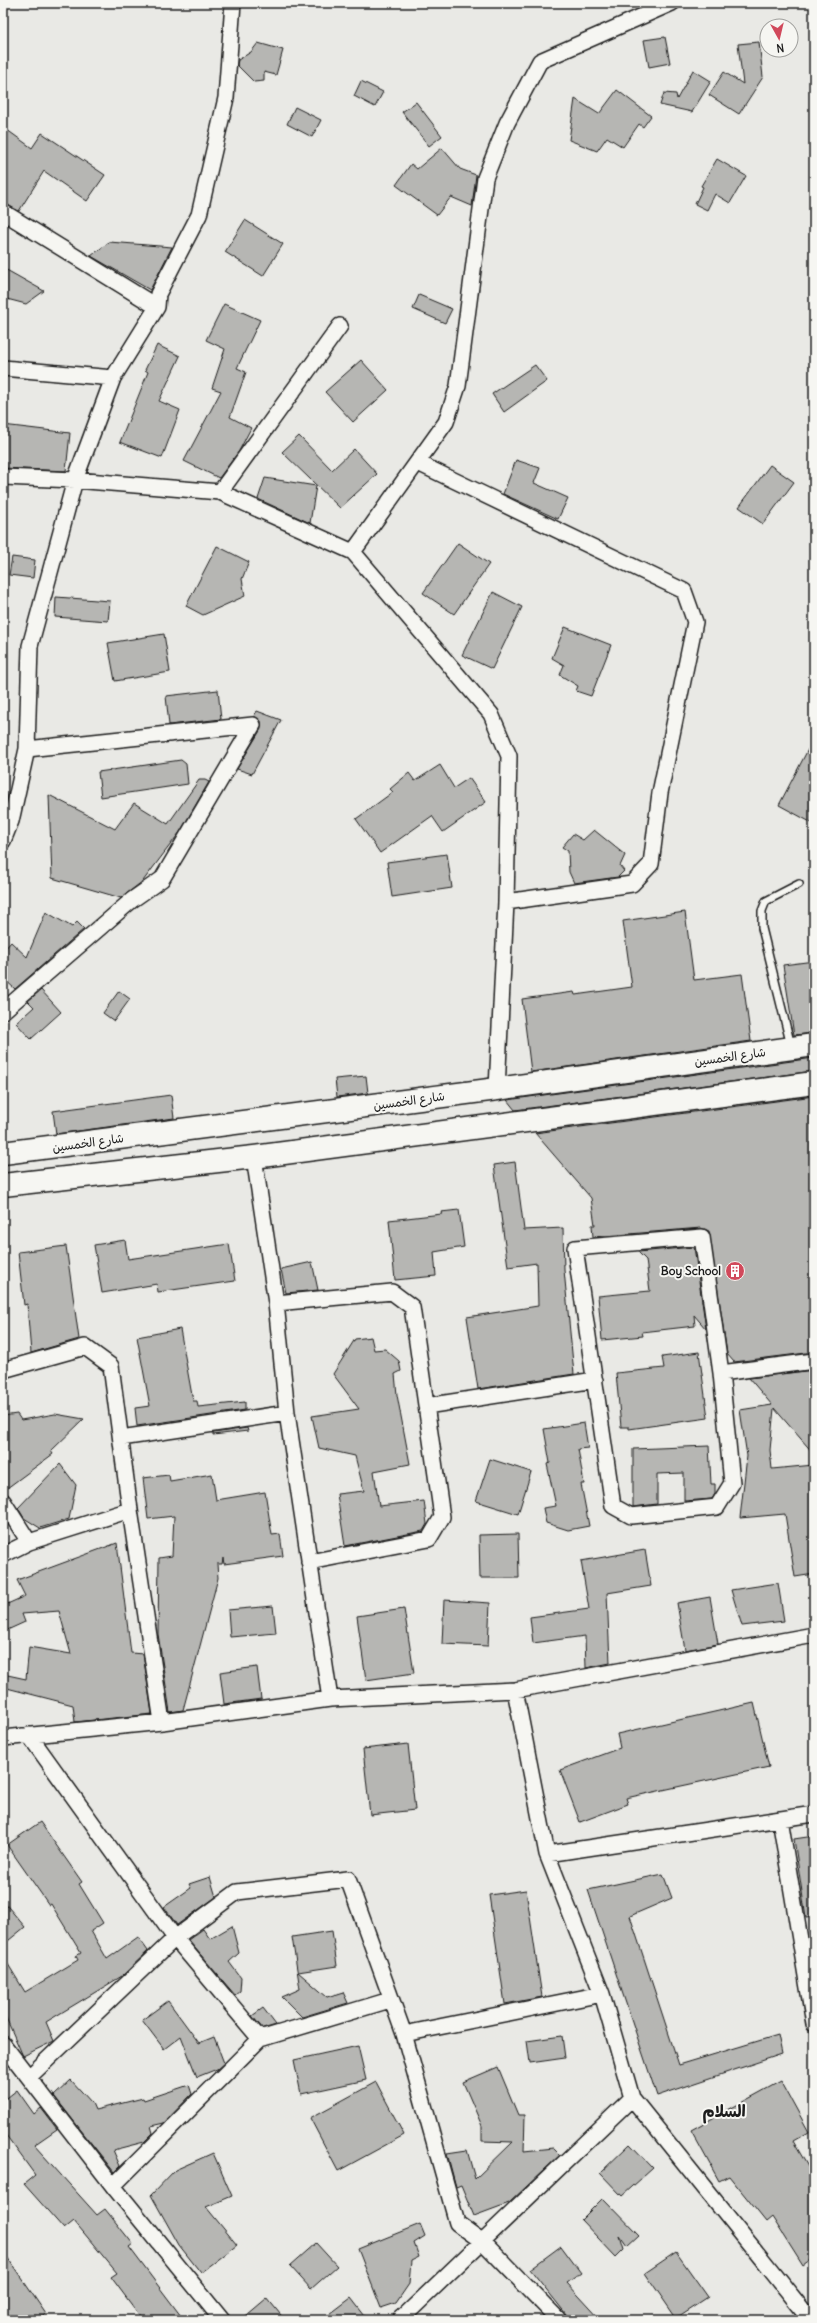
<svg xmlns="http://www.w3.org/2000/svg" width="817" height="2323" viewBox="0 0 817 2323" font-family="Delius,'Playpen Sans Arabic',sans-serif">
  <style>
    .building { fill: #b6b6b3; stroke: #1c1c1c }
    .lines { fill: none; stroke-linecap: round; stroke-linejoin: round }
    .service-casing { stroke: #1c1c1c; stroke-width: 10 }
    .minor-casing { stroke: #1c1c1c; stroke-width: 18 }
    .primary-casing { stroke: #1c1c1c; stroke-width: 25 }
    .service { stroke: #f6f6f2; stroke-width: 7 }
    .minor { stroke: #f6f6f2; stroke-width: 15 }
    .primary { stroke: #f6f6f2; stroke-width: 22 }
    .labels { text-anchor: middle; stroke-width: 4; stroke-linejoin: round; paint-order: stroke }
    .street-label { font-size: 12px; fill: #1c1c1c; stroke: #f6f6f2 }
    .poi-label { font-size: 12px; font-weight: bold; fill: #1c1c1c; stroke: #f6f6f2; text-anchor: end }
    .district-label { font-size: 16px; font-weight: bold; fill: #1c1c1c; stroke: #f6f6f2 }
  </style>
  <rect width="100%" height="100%" fill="#e9e9e5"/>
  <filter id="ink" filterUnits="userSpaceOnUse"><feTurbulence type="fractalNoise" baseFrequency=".025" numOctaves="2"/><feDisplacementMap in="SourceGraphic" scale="8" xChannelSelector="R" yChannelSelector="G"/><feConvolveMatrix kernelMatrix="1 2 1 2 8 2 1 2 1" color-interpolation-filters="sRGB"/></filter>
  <g filter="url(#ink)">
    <path class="building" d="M665,37L670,63L649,67L644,40Z
      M759,42L763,77L739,114L709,95L724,72L743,84L738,44Z
      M258,43L283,50L276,75L264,72V81L254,82L237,65L238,60L251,52Z
      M693,70L711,81L692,112L660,105L664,93L676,94L677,99Z
      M361,81L383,92L375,107L354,96Z
      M617,90L651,116L643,127L639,124L623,147L607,137L597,151L569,140L575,99L599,114Z
      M416,102L442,136L429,146L402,112Z
      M295,107L321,120L312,137L287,124Z
      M3,127L32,148L42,133L105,175L87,201L44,171L19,211L3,203Z
      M442,148L460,169L476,175L472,206L451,197L437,215L396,185L411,164L417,169Z
      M717,159L746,176L730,203L715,194L707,210L695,204L703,187L701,186Z
      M245,220L283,244L263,276L225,252Z
      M109,242L172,247L150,290L91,256Z
      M3,268L44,291L26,304L3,298Z
      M419,295L452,309L445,323L413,309Z
      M224,304L260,320L237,368L246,372L230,417L251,428L239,451L219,478L184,461L221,391L212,388L225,349L206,340Z
      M157,345L180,356L159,401L180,410L162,458L120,442L148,372L145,370Z
      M361,360L388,390L353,422L325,392Z
      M535,365L547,381L504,412L492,394Z
      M3,425L70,433L66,471L3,468Z
      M299,436L332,470L354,449L377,474L340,508L282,452Z
      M516,460L540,468L534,483L568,498L558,519L503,494Z
      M770,465L794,482L763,524L739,507Z
      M265,478L316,486L310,523L258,499Z
      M458,543L489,564L454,614L423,593Z
      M217,546L249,562L242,579L245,596L203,615L186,606Z
      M12,557L35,560L33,578L9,575Z
      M493,592L522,607L492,669L462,655Z
      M56,597L110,601L108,621L55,617Z
      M565,627L611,645L591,696L576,691L578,686L560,675L564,665L552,658Z
      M164,634L170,672L115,681L108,643Z
      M218,690L221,719L169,725L166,696Z
      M257,711L281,720L252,774L237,769L261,729V721L254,716Z
      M814,738V824L779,805Z
      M181,760L186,764L188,784L101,797L98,772Z
      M440,765L454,788L469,778L486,802L443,832L432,816L380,853L356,819L393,792L390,789L409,773L415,781Z
      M199,780H205L209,782L180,832L143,881L121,898L52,878L49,795L115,829L134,803L168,824Z
      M594,830L625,855L620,866L624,871L618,877L574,883L569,872L568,851L562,847L573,834L583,840Z
      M447,854L452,888L392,897L387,862Z
      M46,912L72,927L77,922L84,929L15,989L3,978V951L11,942L27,957Z
      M685,912L694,980L742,974L751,1041L531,1072L522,999L574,992L575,995L632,987L623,921Z
      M814,961V1033L794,1035L783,965Z
      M41,990L61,1012L31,1039L16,1023L34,1007L28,1001Z
      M119,991L130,999L114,1021L103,1013Z
      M814,1058V1071L515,1110L507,1100Z
      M366,1076L368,1093L337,1097L335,1079Z
      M171,1095L174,1118L56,1134L53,1111Z
      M814,1096V1352L734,1362L727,1354L709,1231L701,1228L593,1237L592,1225H595L591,1198L535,1133Z
      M515,1162L524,1230L563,1228L564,1270L574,1374L478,1389L467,1317L538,1306L537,1263L508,1267L494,1165Z
      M459,1210L464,1247L434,1252L436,1276L395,1280L389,1220L442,1214L441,1212Z
      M125,1240L128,1259L229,1244L235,1281L158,1292L157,1284L102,1293L94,1245Z
      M66,1246L79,1339L31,1353L27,1304L24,1305L18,1252Z
      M694,1247L706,1329L694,1315L695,1326L642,1332L643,1336L602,1340L598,1296L650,1291L646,1260L638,1252Z
      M312,1262L318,1290L286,1293L281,1269Z
      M180,1329L193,1401H197L198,1407L245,1402V1410L137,1426L135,1408L150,1406L137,1337Z
      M371,1337L374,1350L385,1349L399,1361L401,1371L395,1374L397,1395L410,1464L374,1471L379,1506L424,1501L427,1524L423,1531L345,1546L337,1494L364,1491L355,1456L319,1448L312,1416L359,1409L333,1374L355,1339Z
      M699,1352L708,1418L629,1429V1427H621L616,1373L664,1368L662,1357Z
      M814,1370V1454L774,1408L770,1450L772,1469L814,1465V1574L795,1577L785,1514L740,1518L747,1456L740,1410L772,1405L749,1378Z
      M17,1414L21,1420L55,1414L84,1419L51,1451L53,1454L3,1491V1416Z
      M584,1423L588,1448L578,1449L584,1484H581L589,1526L568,1530L546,1523L543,1508L556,1506L547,1464L550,1463L544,1429Z
      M247,1428L248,1431L213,1435V1433Z
      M709,1446L711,1484H715V1494L712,1499L684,1501V1473L657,1474V1504L633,1507V1449Z
      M490,1459L531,1472L518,1514L476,1501Z
      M60,1464L76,1485L69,1519L40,1528L24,1518L18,1508Z
      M212,1474L216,1500L265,1492L272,1535L280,1534L283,1556L224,1564L223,1558L222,1564H217L218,1578L183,1710L170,1712L158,1634L159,1558L172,1556L174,1516L148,1519L143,1478L169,1475L170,1481Z
      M518,1534L519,1578H480L479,1535Z
      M117,1543L131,1653L143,1654L152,1714L75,1722L73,1705L3,1687V1674L26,1679L29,1647L71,1654L59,1611L22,1614L25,1622L3,1632V1606L25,1596L17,1580Z
      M645,1550L651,1586L607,1593L610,1663L586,1668L585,1636L533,1643L530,1617L589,1609L581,1561Z
      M778,1583L784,1621L742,1626L731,1590Z
      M710,1597L718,1644L685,1650L677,1603Z
      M444,1600L490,1603L488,1646L442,1644Z
      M273,1606L276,1633L230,1637L228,1610Z
      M404,1609L414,1673L366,1680L357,1616Z
      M257,1667L261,1699L224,1704L220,1672Z
      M754,1703L769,1767L626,1798L628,1804L580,1822L560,1770L620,1748L617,1734Z
      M408,1744L415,1810L370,1815L363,1749Z
      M40,1822L82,1882L79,1884L103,1923L91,1931L107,1959L138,1937L148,1951L122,1976L46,2022L54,2041L23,2056L3,2011V1956L25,1992L78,1960L76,1956L81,1953L51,1904L49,1905L7,1845Z
      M814,1836V1917L806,1918L794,1839Z
      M663,1874L672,1898L630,1916L679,2065L778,2035L782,2054L657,2096L588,1890Z
      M210,1877L216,1897L177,1925L164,1907L191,1888L189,1884Z
      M526,1890L542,1997L505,2004L489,1895Z
      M3,1901L25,1927L3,1945Z
      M232,1926L239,1953L229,1962L241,1978L240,1991L235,1995L188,1940L203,1929L210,1939Z
      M332,1931L337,1966L298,1972L327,1997L343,1992L348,2003L302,2017L282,1997L300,1989L292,1937Z
      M168,2001L199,2043L214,2037L224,2063L217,2069L197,2077L181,2036L164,2049L142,2020Z
      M263,2008L276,2025L263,2029L252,2016Z
      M562,2036L565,2058L530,2063L527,2041Z
      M358,2046L366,2080L301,2094L294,2060Z
      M498,2067L518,2115H525L524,2151L553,2148L560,2155L509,2203L474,2216L461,2185L456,2187L447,2153L467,2150L475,2179L513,2142L482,2141V2126L463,2082Z
      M71,2080L92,2103L95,2110L143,2098L144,2100L189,2085L192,2094L164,2123L151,2126L153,2133L144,2142L113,2150L120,2166L114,2172L54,2096Z
      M781,2081L809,2132L793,2141L814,2177V2258L803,2266L772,2217L766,2222L729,2176L719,2181L691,2130Z
      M376,2082L404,2135L338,2171L310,2118Z
      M17,2090L34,2114L41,2108L57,2129L34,2145L97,2215L105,2209L133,2244L129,2247L184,2320H143L111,2277L117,2273L74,2221L64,2229L24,2184L35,2175L3,2131V2101Z
      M630,2144L653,2168L622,2196L600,2173Z
      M213,2153L232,2196L206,2207L237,2245L201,2273L179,2245L151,2195L175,2170Z
      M603,2198L639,2235L627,2246L620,2236L624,2249L616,2257L581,2220Z
      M420,2224L425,2236L414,2243L419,2257L411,2261L409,2284L396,2303L381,2308L358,2249Z
      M316,2243L337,2266L311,2289L290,2266Z
      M561,2246L581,2273L567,2283L601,2320H568L566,2314L530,2269Z
      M3,2251L46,2314L37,2320H3Z
      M676,2252L708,2297L676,2318L645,2273Z
      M267,2298L285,2320H241Z
      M351,2298L368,2320H322Z"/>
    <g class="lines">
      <defs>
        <path id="service" d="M791,1046L762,928V911L766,901L799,884"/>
        <path id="minor" d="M3,212L157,307
          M3,368L113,378
          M418,463L684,591L695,622L660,793L651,864L632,884L506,902
          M3,477L75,480L220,492L353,552L491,714L509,756L506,902L497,1089
          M220,492L340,326
          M353,552L446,422L458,386L485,178L507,123L540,61L672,3
          M3,841L11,821L27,749L30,646L75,480L113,378L157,307L158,294L199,215L226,98L233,3
          M3,1011L132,900L162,879L253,725L27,749
          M254,1157L276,1303L287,1413L330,1699
          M702,1237L721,1373L732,1483L717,1507L631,1516L613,1506L575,1248Z
          M276,1303L392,1292L412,1307L442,1517L429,1539L309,1562
          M3,1370L85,1347L111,1366L130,1510L162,1722
          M721,1373L814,1361
          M426,1406L595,1380
          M121,1438L287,1413
          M3,1501L29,1542
          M3,1555L29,1542L130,1510
          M515,1690L547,1854L602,1994L632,2098L811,2320
          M29,1735L175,1938L260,2039
          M3,1738L162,1722L330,1699L515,1690L814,1635
          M780,1819L814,2024
          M547,1854L814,1814
          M404,2034L602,1994
          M3,2044L113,2186L222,2320
          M29,2077L175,1938L237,1892L348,1879L404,2034L457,2223L483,2242L559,2320
          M113,2186L260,2039L390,2000
          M400,2320L632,2098"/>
        <path id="primary" d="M3,1153L497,1089L814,1045
          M3,1185L254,1157L814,1083"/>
      </defs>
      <use href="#service" class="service-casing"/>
      <use href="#minor" class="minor-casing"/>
      <use href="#primary" class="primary-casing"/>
      <use href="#service" class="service"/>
      <use href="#minor" class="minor"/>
      <use href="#primary" class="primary"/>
    </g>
  </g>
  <defs>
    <symbol id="building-disc" viewBox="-11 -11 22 22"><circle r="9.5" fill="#d1495b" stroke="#f6f6f2"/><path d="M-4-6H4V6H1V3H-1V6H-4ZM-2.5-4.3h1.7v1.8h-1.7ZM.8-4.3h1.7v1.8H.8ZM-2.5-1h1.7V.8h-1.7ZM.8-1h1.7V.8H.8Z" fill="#fff"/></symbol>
  </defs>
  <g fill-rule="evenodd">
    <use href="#building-disc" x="724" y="1260" width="22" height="22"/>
  </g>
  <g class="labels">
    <g class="street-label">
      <text transform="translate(730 1057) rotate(-8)" y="4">شارع الخمسين</text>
      <text transform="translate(409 1101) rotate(-8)" y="4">شارع الخمسين</text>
      <text transform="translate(88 1143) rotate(-8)" y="4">شارع الخمسين</text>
    </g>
    <g class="poi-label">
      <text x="721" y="1275">Boy School</text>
    </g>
    <g class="district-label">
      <text x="724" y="2117">السلام</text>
    </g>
  </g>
  <rect width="817" height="2323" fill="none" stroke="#f6f6f2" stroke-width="16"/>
  <rect x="8" y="8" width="801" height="2307" fill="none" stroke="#1c1c1c" stroke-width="1.5" filter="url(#ink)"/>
  <g transform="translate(779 38) rotate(172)"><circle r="19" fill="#f6f6f2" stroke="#9f9f9c"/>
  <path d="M0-3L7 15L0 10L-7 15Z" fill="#d1495b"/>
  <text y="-6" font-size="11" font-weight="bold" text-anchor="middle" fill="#1c1c1c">N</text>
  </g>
</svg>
